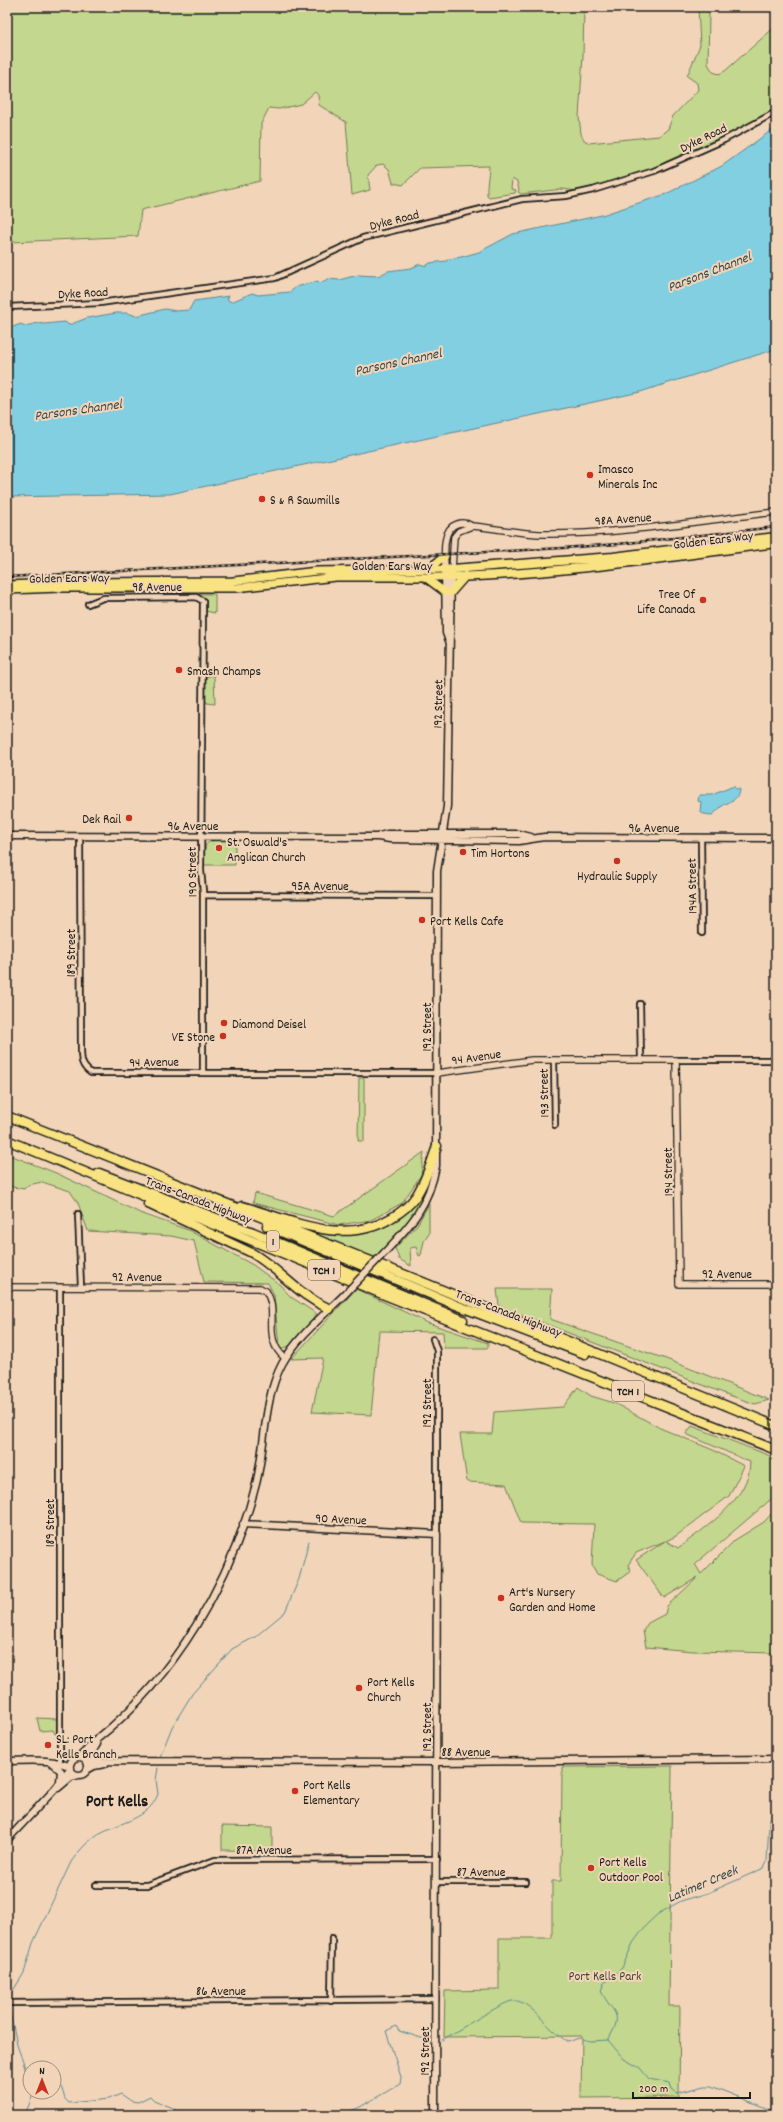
<svg xmlns="http://www.w3.org/2000/svg" width="783" height="2122" viewBox="0 0 783 2122" font-family="Dekko,sans-serif">
  <style>
    .green { fill: #c3d88e; stroke: #707a55 }
    .water { fill: #83cfe2; stroke: #5a8793 }
    .lines { fill: none; stroke-linecap: round; stroke-linejoin: round }
    .stream { stroke: #5a8793; stroke-width: 1 }
    .minor-casing { stroke: #1c1c1c; stroke-width: 8 }
    .tertiary-casing { stroke: #1c1c1c; stroke-width: 8 }
    .secondary-casing { stroke: #1c1c1c; stroke-width: 9 }
    .primary-casing { stroke: #1c1c1c; stroke-width: 10 }
    .motorway-casing { stroke: #1c1c1c; stroke-width: 11 }
    .minor { stroke: #f2d5b8; stroke-width: 4.5 }
    .tertiary { stroke: #f2d5b8; stroke-width: 5.5 }
    .secondary { stroke: #f2d5b8; stroke-width: 6 }
    .primary { stroke: #f8e281; stroke-width: 7 }
    .motorway { stroke: #f8e281; stroke-width: 8 }
    .rail-casing { stroke: #1c1c1c; stroke-width: 2.5 }
    .rail { stroke: #f2d5b8; stroke-width: 1; stroke-dasharray: 3; stroke-linecap: butt }
    .secondary-bridge-casing { stroke: #1c1c1c; stroke-width: 9; stroke-linecap: butt }
    .secondary-bridge { stroke: #f2d5b8; stroke-width: 6 }
    .poi-dot { fill: #c8321e; stroke: #f2d5b8; stroke-width: 1.5 }
    .labels { text-anchor: middle; stroke-width: 4; stroke-linejoin: round; paint-order: stroke }
    .shield { fill: #f2d5b8; stroke: #5c544b; stroke-width: 1 }
    .shield-label { font-size: 12px; font-weight: bold; fill: #1c1c1c }
    .street-label { font-size: 13px; fill: #1c1c1c; stroke: #f2d5b8 }
    .poi-label { font-size: 13px; fill: #1c1c1c; stroke: #f2d5b8; text-anchor: start }
    .park-label { font-size: 13px; fill: #3d4233; stroke: #f2d5b8 }
    .water-label { font-size: 14px; font-style: italic; fill: #36494e; stroke: #f2d5b8 }
    .district-label { font-size: 17px; font-weight: bold; fill: #1c1c1c; stroke: #f2d5b8 }
  </style>
  <rect width="100%" height="100%" fill="#f2d5b8"/>
  <filter id="ink" filterUnits="userSpaceOnUse"><feTurbulence type="fractalNoise" baseFrequency=".025" numOctaves="2"/><feDisplacementMap in="SourceGraphic" scale="8" xChannelSelector="R" yChannelSelector="G"/><feConvolveMatrix kernelMatrix="1 2 1 2 8 2 1 2 1" color-interpolation-filters="sRGB"/></filter>
  <g filter="url(#ink)">
    <path class="green" d="M7,7H584L583,56L579,117L581,134L584,140L589,143L659,136L668,129L673,116L698,90L697,83L687,76L700,45L698,7H708L709,15L708,64L713,72L719,74L725,71L776,26V110C712,144 648,175 577,191L563,189L521,194L518,192L519,190L517,182L512,179L511,189L516,190L515,193L489,197L487,195C486,185 489,176 489,166L420,168L403,185L393,183L389,169L383,164L377,165L368,175L370,190L352,195L346,122L319,105L318,95L315,92L301,104L279,109L269,108L261,124L260,181L141,210L138,236L11,242L8,211Z
      M198,594H215V613L205,611V601Z
      M214,675L215,704L207,703L205,699V677Z
      M235,840V865H204C203,836 208,841 235,840Z
      M359,1078H364V1141H358Z
      M424,1152L421,1175L402,1203L371,1220L339,1225L253,1203L255,1193L334,1216Z
      M7,1154L56,1173L140,1213L188,1230L253,1265L279,1284L291,1297L317,1314L292,1345L282,1349L279,1346L274,1295L268,1283L204,1282L194,1241L171,1236L88,1231L78,1203L70,1191L42,1182L28,1185L24,1189L7,1186Z
      M426,1182L429,1183L424,1199L404,1229L395,1235L385,1249L376,1258L290,1224C320,1231 353,1242 383,1226C392,1221 417,1192 426,1182Z
      M429,1204V1234L424,1241L421,1255L419,1256L416,1247L410,1248L411,1266L399,1259L395,1248L417,1225Z
      M356,1289L428,1323L488,1343V1348H444L443,1332L379,1331L371,1415L312,1412L323,1358L291,1359Z
      M497,1289H552L550,1319L666,1359L769,1400L755,1404L726,1394L499,1306Z
      M578,1387L591,1396L614,1403L660,1428L713,1450L744,1466L729,1496L676,1536L666,1541L678,1548C705,1528 750,1499 750,1462L686,1434L692,1426L776,1458V1495L695,1564L701,1574L735,1540L764,1522L776,1509V1653L693,1651L646,1647L643,1631L648,1623L665,1614L667,1606L698,1577L664,1598L636,1560L665,1541L636,1553L628,1565L631,1571L617,1581L597,1574L592,1565L594,1524L521,1523L506,1484L467,1482L460,1434H492L494,1412L563,1407Z
      M37,1718L58,1719V1734H55L53,1730L40,1731Z
      M672,1766L669,2006H680L679,2097L581,2098L582,2036L444,2037L445,1991L499,1990V1938H552V1881H561L562,1767Z
      M222,1826L272,1827V1851L222,1850Z"/>
    <path class="water" d="M776,127V349L640,392L170,494L7,497V329L21,324L25,326L38,323L44,324L65,322L69,325L87,318L116,313H128L136,316L165,309L176,311L189,310L194,301L229,296L227,299L231,302L252,293L258,295L290,292L296,287L318,281L320,283L328,279L339,280L358,275L378,276L388,271L411,268L420,264L426,266L430,263L446,261L449,259L461,257L479,252L513,234L602,215L666,194L722,166Z
      M734,786L735,789H739C739,800 730,801 722,806C719,809 716,812 712,815L704,814L700,812L701,802L698,801L699,795H712Z"/>
    <g class="lines">
      <path class="stream" d="M160,1757L172,1727L192,1694L232,1649L255,1637L285,1612L299,1579L309,1541
        M35,1758H55
        M9,1997L24,1973L33,1943L71,1862C78,1852 89,1839 100,1833C121,1822 149,1819 158,1794L156,1780L158,1768
        M9,2008L18,2048L23,2061L30,2088
        M442,2040C452,2034 505,2001 512,2001C518,2000 524,2003 529,2007C542,2017 554,2034 568,2042L579,2038L590,2041L608,2040C625,2012 613,2015 601,1991L604,1983L622,1968L633,1943L647,1924L658,1914L681,1901L708,1893L764,1868L767,1862L769,1823L776,1797
        M608,2040L624,2059L640,2068L649,2079L670,2083L672,2089L677,2093L705,2086H711L776,2112
        M54,2083L61,2086L65,2099L69,2103L109,2099L121,2094L131,2101L138,2102L150,2096L156,2102L173,2108L181,2115
        M25,2115L34,2092
        M342,2115L360,2107L400,2084L401,2077L386,2031L396,2026L399,2031L431,2041"/>
      <defs>
        <path id="minor" d="M7,307L100,303L275,278L363,238L522,199L566,196L593,190L654,171L724,140L776,112
          M88,604L103,598L196,597L203,601L201,871L203,891V1072
          M80,836L81,1048C81,1059 81,1066 91,1073H437
          M701,838L702,933
          M203,895L437,896
          M640,1004L641,1060
          M554,1060L555,1125
          M676,1060H776
          M78,1214L81,1287
          M60,1287V1759
          M433,1339L437,1351V1534
          M437,1882H526
          M96,1885H147L215,1860L437,1859
          M331,2001L332,1938
          M7,2003L436,1999"/>
        <path id="tertiary" d="M445,569C445,556 441,529 457,524C463,522 467,523 472,526C494,528 517,533 539,534C618,535 698,521 776,512
          M452,569L454,537L459,531L472,526
          M437,1073L532,1060H676L679,1284H776
          M7,1287L260,1288L266,1291C280,1313 261,1338 285,1358"/>
        <path id="secondary" d="M445,569L446,633L449,641
          M7,836L378,837L390,839L519,841L544,837L776,838
          M379,836L387,834H519L531,837
          M384,1253C411,1225 429,1205 436,1166L437,871L447,806L451,574
          M243,1524L437,1534L435,2115
          M79,1757C86,1752 90,1745 96,1740C175,1677 231,1582 256,1484C266,1444 263,1400 282,1364C297,1337 324,1315 345,1294
          M70 1766a9 9 0 1 1 18 0a9 9 0 1 1-18 0Z
          M7,1761C26,1761 54,1758 70,1767
          M87,1761L437,1762L776,1759
          M87,1761L97,1744
          M52,1763L61,1771L60,1781
          M87,1770L94,1766L105,1764
          M58,1788L71,1777L79,1775
          M7,1840L55,1789L71,1768"/>
        <path id="primary" d="M428,569L445,556
          M426,578L445,592
          M7,585L81,582L233,581L317,571L452,569
          M7,590L60,588H236L336,577H451"/>
        <path id="motorway" d="M452,569L613,557L776,537
          M451,577C560,574 668,557 776,543
          M451,592L465,576
          M7,1116L391,1269L776,1426
          M7,1140L382,1294L776,1450
          M99,1173L253,1232L463,1320
          M148,1204L252,1253C282,1271 296,1294 330,1309
          M242,1206C291,1220 344,1247 391,1218C400,1213 410,1205 416,1196C426,1181 431,1163 437,1146
          M267,1226L456,1305L585,1354"/>
      </defs>
      <use href="#minor" class="minor-casing"/>
      <use href="#tertiary" class="tertiary-casing"/>
      <use href="#secondary" class="secondary-casing"/>
      <use href="#primary" class="primary-casing"/>
      <use href="#motorway" class="motorway-casing"/>
      <use href="#minor" class="minor"/>
      <use href="#tertiary" class="tertiary"/>
      <use href="#secondary" class="secondary"/>
      <use href="#primary" class="primary"/>
      <use href="#motorway" class="motorway"/>
      <defs>
        <path id="rail" d="M7,577L563,548L618,544L776,527"/>
      </defs>
      <use href="#rail" class="rail-casing"/>
      <use href="#rail" class="rail"/>
      <defs>
        <path id="secondary-bridge" d="M345,1294L384,1253"/>
      </defs>
      <use href="#secondary-bridge" class="secondary-bridge-casing"/>
      <use href="#secondary-bridge" class="secondary-bridge"/>
    </g>
  </g>
  <g class="poi-dot">
    <circle cx="590" cy="475" r="4"/>
    <circle cx="262" cy="499" r="4"/>
    <circle cx="703" cy="600" r="4"/>
    <circle cx="179" cy="670" r="4"/>
    <circle cx="129" cy="818" r="4"/>
    <circle cx="219" cy="848" r="4"/>
    <circle cx="463" cy="852" r="4"/>
    <circle cx="617" cy="861" r="4"/>
    <circle cx="422" cy="920" r="4"/>
    <circle cx="224" cy="1023" r="4"/>
    <circle cx="223" cy="1036" r="4"/>
    <circle cx="501" cy="1598" r="4"/>
    <circle cx="359" cy="1688" r="4"/>
    <circle cx="48" cy="1745" r="4"/>
    <circle cx="295" cy="1791" r="4"/>
    <circle cx="591" cy="1868" r="4"/>
  </g>
  <g class="labels">
    <g class="shield">
      <rect x="267" y="1231" width="12" height="20" rx="3"/>
      <rect x="308" y="1260" width="32" height="20" rx="3"/>
      <rect x="612" y="1381" width="32" height="20" rx="3"/>
    </g>
    <g class="shield-label">
      <text x="273" y="1245">1</text>
      <text x="324" y="1274">TCH 1</text>
      <text x="628" y="1395">TCH 1</text>
    </g>
    <g class="street-label">
      <text transform="translate(703 137) rotate(-26)" y="5">Dyke Road</text>
      <text transform="translate(394 219) rotate(-14)" y="5">Dyke Road</text>
      <text transform="translate(83 292) rotate(-3)" y="5">Dyke Road</text>
      <text transform="translate(623 518) rotate(-4)" y="5">98A Avenue</text>
      <text transform="translate(713 539) rotate(-7)" y="5">Golden Ears Way</text>
      <text x="392" y="570">Golden Ears Way</text>
      <text transform="translate(69 577) rotate(-1)" y="5">Golden Ears Way</text>
      <text x="157" y="591">98 Avenue</text>
      <text transform="translate(437 704) rotate(-89)" y="5">192 Street</text>
      <text x="193" y="830">96 Avenue</text>
      <text x="654" y="832">96 Avenue</text>
      <text transform="translate(191 872) rotate(-91)" y="5">190 Street</text>
      <text x="320" y="890">95A Avenue</text>
      <text transform="translate(691 886) rotate(-91)" y="5">194A Street</text>
      <text transform="translate(70 953) rotate(-90)" y="5">189 Street</text>
      <text transform="translate(426 1027) rotate(-90)" y="5">192 Street</text>
      <text transform="translate(476 1056) rotate(-8)" y="5">94 Avenue</text>
      <text transform="translate(154 1061) rotate(-1)" y="5">94 Avenue</text>
      <text transform="translate(543 1093) rotate(-91)" y="5">193 Street</text>
      <text transform="translate(667 1172) rotate(-91)" y="5">194 Street</text>
      <text transform="translate(199 1199) rotate(21)" y="5">Trans-Canada Highway</text>
      <text x="727" y="1278">92 Avenue</text>
      <text x="137" y="1281">92 Avenue</text>
      <text transform="translate(509 1312) rotate(21)" y="5">Trans-Canada Highway</text>
      <text transform="translate(426 1403) rotate(-90)" y="5">192 Street</text>
      <text transform="translate(341 1518) rotate(3)" y="5">90 Avenue</text>
      <text transform="translate(49 1523) rotate(-90)" y="5">189 Street</text>
      <text transform="translate(426 1727) rotate(-90)" y="5">192 Street</text>
      <text x="466" y="1756">88 Avenue</text>
      <text x="264" y="1854">87A Avenue</text>
      <text x="481" y="1876">87 Avenue</text>
      <text x="221" y="1995">86 Avenue</text>
      <text transform="translate(424 2051) rotate(-90)" y="5">192 Street</text>
    </g>
    <g class="poi-label">
      <text x="598" y="473">Imasco<tspan x="598" dy="15">Minerals Inc</tspan></text>
      <text x="270" y="504">S &amp; R Sawmills</text>
      <text x="695" y="598" text-anchor="end">Tree Of<tspan x="695" dy="15">Life Canada</tspan></text>
      <text x="187" y="675">Smash Champs</text>
      <text x="121" y="823" text-anchor="end">Dek Rail</text>
      <text x="227" y="846">St. Oswald's<tspan x="227" dy="15">Anglican Church</tspan></text>
      <text x="471" y="857">Tim Hortons</text>
      <text x="617" y="880" text-anchor="middle">Hydraulic Supply</text>
      <text x="430" y="925">Port Kells Cafe</text>
      <text x="232" y="1028">Diamond Deisel</text>
      <text x="215" y="1041" text-anchor="end">VE Stone</text>
      <text x="509" y="1596">Art's Nursery<tspan x="509" dy="15">Garden and Home</tspan></text>
      <text x="367" y="1686">Port Kells<tspan x="367" dy="15">Church</tspan></text>
      <text x="56" y="1743">SL: Port<tspan x="56" dy="15">Kells Branch</tspan></text>
      <text x="303" y="1789">Port Kells<tspan x="303" dy="15">Elementary</tspan></text>
      <text x="599" y="1866">Port Kells<tspan x="599" dy="15">Outdoor Pool</tspan></text>
    </g>
    <g class="park-label">
      <text x="605" y="1980">Port Kells Park</text>
    </g>
    <g class="water-label">
      <text transform="translate(709 271) rotate(-21)" y="5">Parsons Channel</text>
      <text transform="translate(398 361) rotate(-12)" y="5">Parsons Channel</text>
      <text transform="translate(78 409) rotate(-8)" y="5">Parsons Channel</text>
      <text transform="translate(702 1883) rotate(-23)" y="5">Latimer Creek</text>
    </g>
    <g class="district-label">
      <text x="117" y="1806">Port Kells</text>
    </g>
  </g>
  <rect width="783" height="2122" fill="none" stroke="#f2d5b8" stroke-width="24"/>
  <rect x="12" y="12" width="759" height="2098" fill="none" stroke="#1c1c1c" stroke-width="1.5" filter="url(#ink)"/>
  <g transform="translate(42 2080)"><circle r="19" fill="#f2d5b8" stroke="#9c8b7a"/>
  <path d="M0-3L7 15L0 10L-7 15Z" fill="#c8321e"/>
  <text y="-6" font-size="11" font-weight="bold" text-anchor="middle" fill="#1c1c1c">N</text>
  </g>
  <path d="M633 2092v6h117v-6" fill="none" stroke="#1c1c1c" stroke-width="2"/>
  <text x="639" y="2092" font-size="12" fill="#1c1c1c" stroke="#f2d5b8" stroke-width="3" paint-order="stroke">200 m</text>
</svg>
